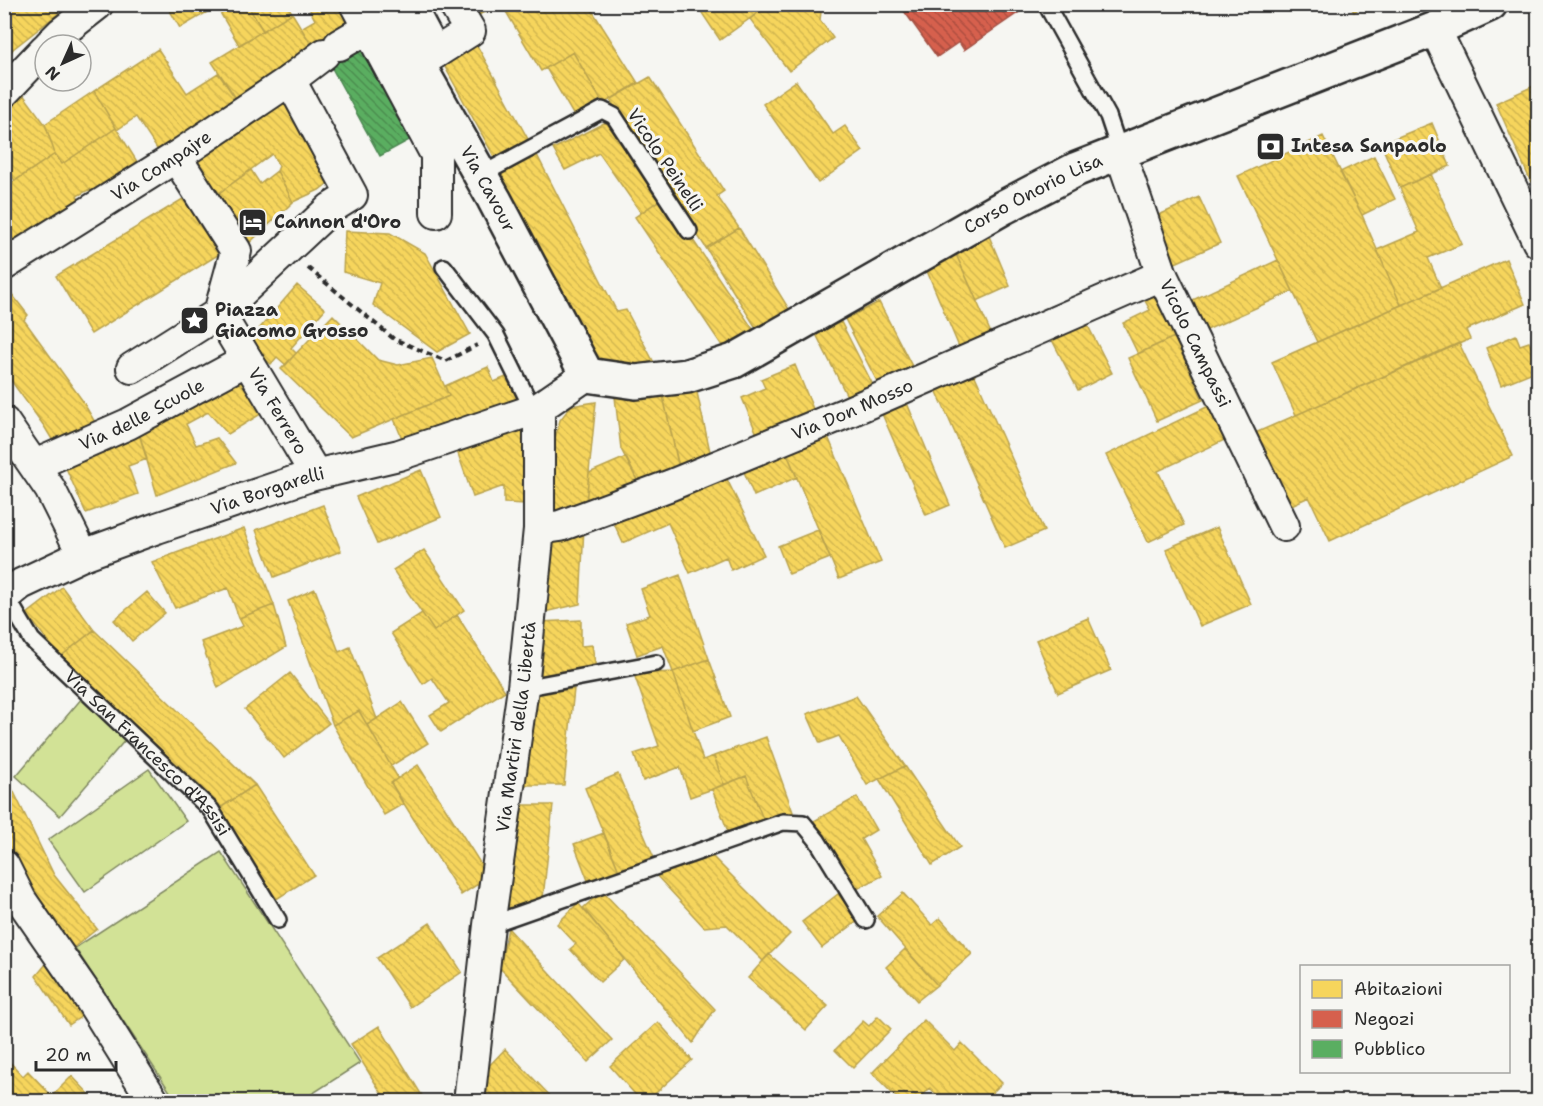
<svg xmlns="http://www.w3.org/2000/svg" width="1543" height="1106" viewBox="0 0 1543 1106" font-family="'Shantell Sans',sans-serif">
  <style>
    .pitch { fill: #d2e296; stroke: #7e8660; stroke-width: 1.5 }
    .homes { fill: url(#homes-back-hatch); stroke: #b9a24d; stroke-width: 1.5 }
    .shops { fill: url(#shops-back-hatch); stroke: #a35043; stroke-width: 1.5 }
    .public { fill: url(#public-back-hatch); stroke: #4c8751; stroke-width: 1.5 }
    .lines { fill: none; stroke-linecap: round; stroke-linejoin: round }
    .lane-casing { stroke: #2b2b2b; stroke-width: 20 }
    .street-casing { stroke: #2b2b2b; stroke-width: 34 }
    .secondary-casing { stroke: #2b2b2b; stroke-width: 38 }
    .path { stroke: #2b2b2b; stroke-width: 4; stroke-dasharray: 6 4.5; stroke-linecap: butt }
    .lane { stroke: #f6f6f2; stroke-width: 15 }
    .street { stroke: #f6f6f2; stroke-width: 30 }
    .secondary { stroke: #f6f6f2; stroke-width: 33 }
    .labels { text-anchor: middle; stroke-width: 6; stroke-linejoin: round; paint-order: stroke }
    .poi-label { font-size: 18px; font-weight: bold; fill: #2b2b2b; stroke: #f6f6f2; text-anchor: start }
    .street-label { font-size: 18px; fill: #2b2b2b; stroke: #f6f6f2 }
  </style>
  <defs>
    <pattern id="homes-back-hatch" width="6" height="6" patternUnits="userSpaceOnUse" patternTransform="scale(1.5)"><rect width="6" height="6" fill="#f6d55c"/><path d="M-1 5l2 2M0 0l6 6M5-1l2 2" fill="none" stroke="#d3b750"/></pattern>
    <pattern id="shops-back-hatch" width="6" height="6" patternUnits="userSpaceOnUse" patternTransform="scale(1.5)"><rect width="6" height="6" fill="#d6604d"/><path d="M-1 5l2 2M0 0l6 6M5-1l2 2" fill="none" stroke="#ae4f40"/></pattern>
    <pattern id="public-back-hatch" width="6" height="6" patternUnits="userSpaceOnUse" patternTransform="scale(1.5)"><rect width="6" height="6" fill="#5aae61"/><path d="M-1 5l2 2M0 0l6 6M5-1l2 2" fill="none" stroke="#4b8e50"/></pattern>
  </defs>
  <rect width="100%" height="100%" fill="#f6f6f2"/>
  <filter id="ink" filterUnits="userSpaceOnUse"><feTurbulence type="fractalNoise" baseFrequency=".0167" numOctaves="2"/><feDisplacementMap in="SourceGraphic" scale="12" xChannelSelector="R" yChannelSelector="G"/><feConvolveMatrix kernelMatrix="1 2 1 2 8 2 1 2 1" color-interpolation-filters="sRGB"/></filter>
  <g filter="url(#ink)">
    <path class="pitch" d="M82,698L126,739L60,816L16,776Z
      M149,769L186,821L85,892L48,840Z
      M221,852L360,1063L301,1101H176L75,948Z"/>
    <path class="homes" d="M4,4H53L59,13L13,49L4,61Z
      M166,4H215L216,7L180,28Z
      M215,4H247L263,31L239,45Z
      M247,4H287L292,13L263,31Z
      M307,4H340L353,27L314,49L301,28L315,20Z
      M457,4H498L467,22Z
      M515,4H588L638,83L603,104L573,52L541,71L505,10Z
      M715,4H770L720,40L702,13Z
      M770,4H822L820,20L833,38L789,71L750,19Z
      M1349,4H1365L1354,12Z
      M292,13L317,54L241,106L212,62Z
      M473,38L529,141L496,160L439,56Z
      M158,49L187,93L218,73L241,106L163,158L136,117L117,130L94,91Z
      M573,52L601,100L574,116L546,68Z
      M650,77L724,191L717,196L739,228L706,248L610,100Z
      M796,81L833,134L845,126L863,151L818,183L763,104Z
      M1538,84V179L1531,182L1496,103Z
      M94,91L116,128L62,164L55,154L45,124Z
      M22,93L45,124L55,154L15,181L4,163V115Z
      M287,95L332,180L319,190L293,202L277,171L279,166L272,154L215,196L193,163Z
      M606,122L661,199L641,213L599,153L565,170L553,149Z
      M1432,123L1450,166L1400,188L1381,144Z
      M116,128L141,168L95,196L90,189L77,196L82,205L4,253V188L55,154L62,164Z
      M1323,136L1362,215L1401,305L1317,342L1238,176Z
      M537,155L617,312L626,310L658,370L600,369L501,174Z
      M1374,156L1395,199L1362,215L1340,172Z
      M251,170L260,184L277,171L293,202L248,244L215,196Z
      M1431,174L1462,244L1428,258L1441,288L1401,305L1377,250L1419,232L1400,188Z
      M186,197L221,253L91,334L56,276Z
      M664,197L759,338L725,350L635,217Z
      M1199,197L1220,243L1171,265L1150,219Z
      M739,228L795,319L763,339L706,248Z
      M345,231L390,233L425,253L470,334L437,352L373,305L380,283L343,272Z
      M989,236L1010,286L977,301L955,252Z
      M955,252L994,340L962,354L927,271Z
      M1506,259L1525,304L1466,330L1470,339L1296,415L1272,362Z
      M1278,260L1293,291L1198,334L1184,304Z
      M4,284L28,315L24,320L82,400L100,431L59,451L44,426L4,371Z
      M297,285L325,309L291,348L296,353L286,365L277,357L271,364L247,343Z
      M1165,287L1185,332L1138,354L1123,323L1150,310L1143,297Z
      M879,302L917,376L883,393L845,319Z
      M333,315L378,360L398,365L432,358L449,396L351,437L281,369Z
      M1084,318L1112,373L1078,390L1050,336Z
      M841,322L877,393L852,406L816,334Z
      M1516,335L1520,345L1529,342L1538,364V370L1501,385L1486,348Z
      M1174,337L1203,400L1157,421L1128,358Z
      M1459,343L1513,456L1330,541L1309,497L1287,507L1253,434Z
      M795,365L816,416L759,439L742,398L765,388L761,379Z
      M488,367L494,382L511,375L522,400L406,448L394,419L449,396L445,386Z
      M972,369L1044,531L1005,548L934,385Z
      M235,373L264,412L228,434L208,412L186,424L196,445L217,438L236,463L157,495L138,430Z
      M696,388L713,465L680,473L663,396Z
      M663,396L681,476L642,490L621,449L615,397Z
      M904,396L950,505L926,515L879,407Z
      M596,402L585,513L548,525L549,461L560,420L571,406Z
      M1213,404L1229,438L1158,471L1184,525L1148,542L1106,455Z
      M1538,420V438L1532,423Z
      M516,421L529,434L527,504L504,503V486L473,497L454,442Z
      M138,430L147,459L128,466L138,494L86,513L62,459Z
      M826,432L881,562L839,579L785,449Z
      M1538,446V464L1532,449Z
      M785,449L797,477L754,496L742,467Z
      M626,457L642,490L585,513L589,473Z
      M722,469L764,555L731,570L726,557L690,573L668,523L623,543L610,515Z
      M421,470L441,517L377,544L356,497Z
      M323,505L341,551L274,577L256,530Z
      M584,527L580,604L540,613L546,543Z
      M1217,527L1251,604L1200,626L1166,549Z
      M244,528L274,605L239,618L228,588L175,608L152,562Z
      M818,530L830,558L789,574L778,546Z
      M424,550L464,610L434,631L393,570Z
      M680,575L709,659L673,672L663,646L637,655L626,623L650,615L641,589Z
      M62,587L94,630L60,657L27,614Z
      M315,589L339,652L350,647L377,719L367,725L359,711L333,725L288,601Z
      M147,592L165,613L132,641L114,620Z
      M274,605L286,647L218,688L201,642L243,626L239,618Z
      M422,613L434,631L457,615L505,691L441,732L430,715L449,703L432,678L423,684L391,633Z
      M1088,618L1111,670L1058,693L1036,640Z
      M581,620V646L592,645L596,669L535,680L539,622Z
      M94,630L255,785L217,810L60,657Z
      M709,659L730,717L693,731L673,672Z
      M673,672L703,760L714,756L724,785L690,797L680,767L643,781L634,754L659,746L634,674Z
      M290,673L329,723L284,758L245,709Z
      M574,689L564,785H523L534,694Z
      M856,696L905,766L867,785L839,736L820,743L807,714Z
      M402,702L428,743L391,766L367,725Z
      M359,711L398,778L391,783L403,804L384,815L333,725Z
      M766,737L793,812L765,824L746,776L724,785L714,756Z
      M418,765L489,877L461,895L391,783Z
      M905,766L960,847L932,865L879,779Z
      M618,774L654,858L619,871L585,788Z
      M746,776L765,824L730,837L712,789Z
      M255,785L314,875L275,900L217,810Z
      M11,786L54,875L97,929L68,952L4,854V794Z
      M857,797L876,830L861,839L882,876L853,891L814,821Z
      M520,805H553L543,898L504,909Z
      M604,833L619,871L589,883L574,844Z
      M709,853L790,934L763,961L727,925L704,927L656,875Z
      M602,891L715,1009L693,1043L583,908Z
      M903,893L932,925L940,918L972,954L937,985L877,916Z
      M838,894L859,920L822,948L802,922Z
      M578,903L625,959L600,982L570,949L576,944L557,924Z
      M430,923L462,972L410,1007L377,958Z
      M508,928L612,1040L588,1062L500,968Z
      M905,949L937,985L917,1001L886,967Z
      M769,954L828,1006L806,1030L748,978Z
      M52,957L89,1011L69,1025L36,976Z
      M878,1016L891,1029L853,1068L835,1050L863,1021L869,1026Z
      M924,1020L955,1051L962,1043L1002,1083L983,1102H944L930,1088L916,1102H901L872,1073Z
      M658,1022L692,1060L646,1102H642L610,1066Z
      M379,1026L426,1102H387L351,1044Z
      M505,1049L556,1102H481L486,1069Z
      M4,1056L23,1076L28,1071L52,1096L72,1076L90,1095L82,1102H4Z"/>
    <path class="shops" d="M899,4H979L981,6L983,4H1022L1025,8L964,50L959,42L937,57Z"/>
    <path class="public" d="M359,41L413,138L380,156L327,59Z"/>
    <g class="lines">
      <defs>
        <g id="lane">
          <path d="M1046,4L1108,116L1120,152"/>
          <path d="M481,175L602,110L614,116L689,231"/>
          <path d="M444,267L496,335L533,410"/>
          <path id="s1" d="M6,596L32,640L211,810L278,920"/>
          <path d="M523,688L656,663"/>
          <path d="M489,925L783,822L803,823L817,840L866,920"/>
        </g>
        <g id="street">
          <path d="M355,4L436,155V213"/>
          <path d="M409,4L435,53"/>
          <path d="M1435,29L1538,242"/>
          <path d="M49,45L61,33L98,4"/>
          <path d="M339,45L368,28"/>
          <path d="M418,64L470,31L454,4"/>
          <path d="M4,92L45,49"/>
          <path id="s2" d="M1120,152L1162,275L1284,526"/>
          <path id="s3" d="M176,157L236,251L219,313L310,465V476"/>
          <path id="s4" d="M4,265L176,157L290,80L324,54"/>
          <path d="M132,368L219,313L331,208L352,195L290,80"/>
          <path d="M4,422L50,489L83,555"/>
          <path id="s5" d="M35,465L128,424L247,360"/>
          <path id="s6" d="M539,529L560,526L671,485L846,413L1162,275"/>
          <path id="s7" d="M4,598L21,584L83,555L157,528L310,476L399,455L539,408"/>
          <path d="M4,866L21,900L91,1001L154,1102"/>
          <path id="s8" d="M469,1102L489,925L523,688L539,529V408L587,375"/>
        </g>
        <g id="secondary">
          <path id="s9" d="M384,4L494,199L587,375L636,382L687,376L734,361L1004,207L1077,169L1435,29L1490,4"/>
        </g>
      </defs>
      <use href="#lane" class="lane-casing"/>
      <use href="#street" class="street-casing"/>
      <use href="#secondary" class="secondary-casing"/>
      <path class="path" d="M308,268L394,339L446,361L477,345"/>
      <use href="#lane" class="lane"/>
      <use href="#street" class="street"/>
      <use href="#secondary" class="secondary"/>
    </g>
  </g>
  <defs>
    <symbol id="bank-square" viewBox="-11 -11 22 22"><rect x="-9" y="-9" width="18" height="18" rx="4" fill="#2b2b2b" stroke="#f6f6f2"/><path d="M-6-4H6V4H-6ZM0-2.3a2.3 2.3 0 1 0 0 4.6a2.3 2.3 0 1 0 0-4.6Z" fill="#fff"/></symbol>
    <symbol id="hotel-square" viewBox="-11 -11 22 22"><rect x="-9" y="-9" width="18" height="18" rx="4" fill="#2b2b2b" stroke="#f6f6f2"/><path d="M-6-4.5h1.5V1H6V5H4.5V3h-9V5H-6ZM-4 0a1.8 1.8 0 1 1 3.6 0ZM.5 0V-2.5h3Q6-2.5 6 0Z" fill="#fff"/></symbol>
    <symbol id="sight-square" viewBox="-11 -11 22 22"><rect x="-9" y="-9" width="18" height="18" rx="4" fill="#2b2b2b" stroke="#f6f6f2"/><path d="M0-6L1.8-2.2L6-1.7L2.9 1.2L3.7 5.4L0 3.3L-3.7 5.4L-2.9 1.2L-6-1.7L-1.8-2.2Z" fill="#fff"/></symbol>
  </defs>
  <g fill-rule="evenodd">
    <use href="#bank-square" x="1254" y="130" width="33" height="33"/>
    <use href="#hotel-square" x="236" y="206" width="33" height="33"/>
    <use href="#sight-square" x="178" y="304" width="33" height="33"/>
  </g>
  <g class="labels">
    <g class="poi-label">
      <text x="1291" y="152">Intesa Sanpaolo</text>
      <text x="274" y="228">Cannon d'Oro</text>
      <text x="215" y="316">Piazza<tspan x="215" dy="21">Giacomo Grosso</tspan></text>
    </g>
    <g class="street-label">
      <text transform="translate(665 160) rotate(56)" y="6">Vicolo Peinelli</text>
      <text dy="6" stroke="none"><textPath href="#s4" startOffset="186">Via Compajre</textPath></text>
      <text dy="6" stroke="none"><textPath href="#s9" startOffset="212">Via Cavour</textPath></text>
      <text dy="6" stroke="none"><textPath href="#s9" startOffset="916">Corso Onorio Lisa</textPath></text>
      <text dy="6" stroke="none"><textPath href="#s2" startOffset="206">Vicolo Campassi</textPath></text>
      <text dy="6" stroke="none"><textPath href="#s6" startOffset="336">Via Don Mosso</textPath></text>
      <text dy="6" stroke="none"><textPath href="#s3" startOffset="290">Via Ferrero</textPath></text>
      <text dy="6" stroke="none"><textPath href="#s5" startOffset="118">Via delle Scuole</textPath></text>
      <text dy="6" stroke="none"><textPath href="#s7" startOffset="286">Via Borgarelli</textPath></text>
      <text dy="6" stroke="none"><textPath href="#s8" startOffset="378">Via Martiri della Libertà</textPath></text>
      <text dy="6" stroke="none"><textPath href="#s1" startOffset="213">Via San Francesco d'Assisi</textPath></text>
    </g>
  </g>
  <rect width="1543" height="1106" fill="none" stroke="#f6f6f2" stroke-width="24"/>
  <rect x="12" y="12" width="1519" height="1082" fill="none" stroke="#2b2b2b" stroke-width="2" filter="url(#ink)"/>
  <rect x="1300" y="965" width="210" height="108" fill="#f6f6f2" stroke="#a5a5a2" stroke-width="1.5"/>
  <rect x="1312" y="980" width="30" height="18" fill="#f6d55c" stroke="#a5a5a2" stroke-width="1.5"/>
  <text x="1354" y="995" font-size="18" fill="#2b2b2b">Abitazioni</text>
  <rect x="1312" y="1010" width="30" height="18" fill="#d6604d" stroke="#a5a5a2" stroke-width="1.5"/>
  <text x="1354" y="1025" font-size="18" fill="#2b2b2b">Negozi</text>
  <rect x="1312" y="1040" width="30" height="18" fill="#5aae61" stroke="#a5a5a2" stroke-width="1.5"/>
  <text x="1354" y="1055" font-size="18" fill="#2b2b2b">Pubblico</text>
  <g transform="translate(63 63) rotate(225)"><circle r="28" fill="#f6f6f2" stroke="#a5a5a2" stroke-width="1.5"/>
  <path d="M0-4.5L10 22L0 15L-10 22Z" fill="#2b2b2b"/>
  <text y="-9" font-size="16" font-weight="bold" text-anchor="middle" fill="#2b2b2b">N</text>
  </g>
  <path d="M36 1061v9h80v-9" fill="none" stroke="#2b2b2b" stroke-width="3"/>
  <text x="45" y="1061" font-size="18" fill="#2b2b2b" stroke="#f6f6f2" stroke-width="4.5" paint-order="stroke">20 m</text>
</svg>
